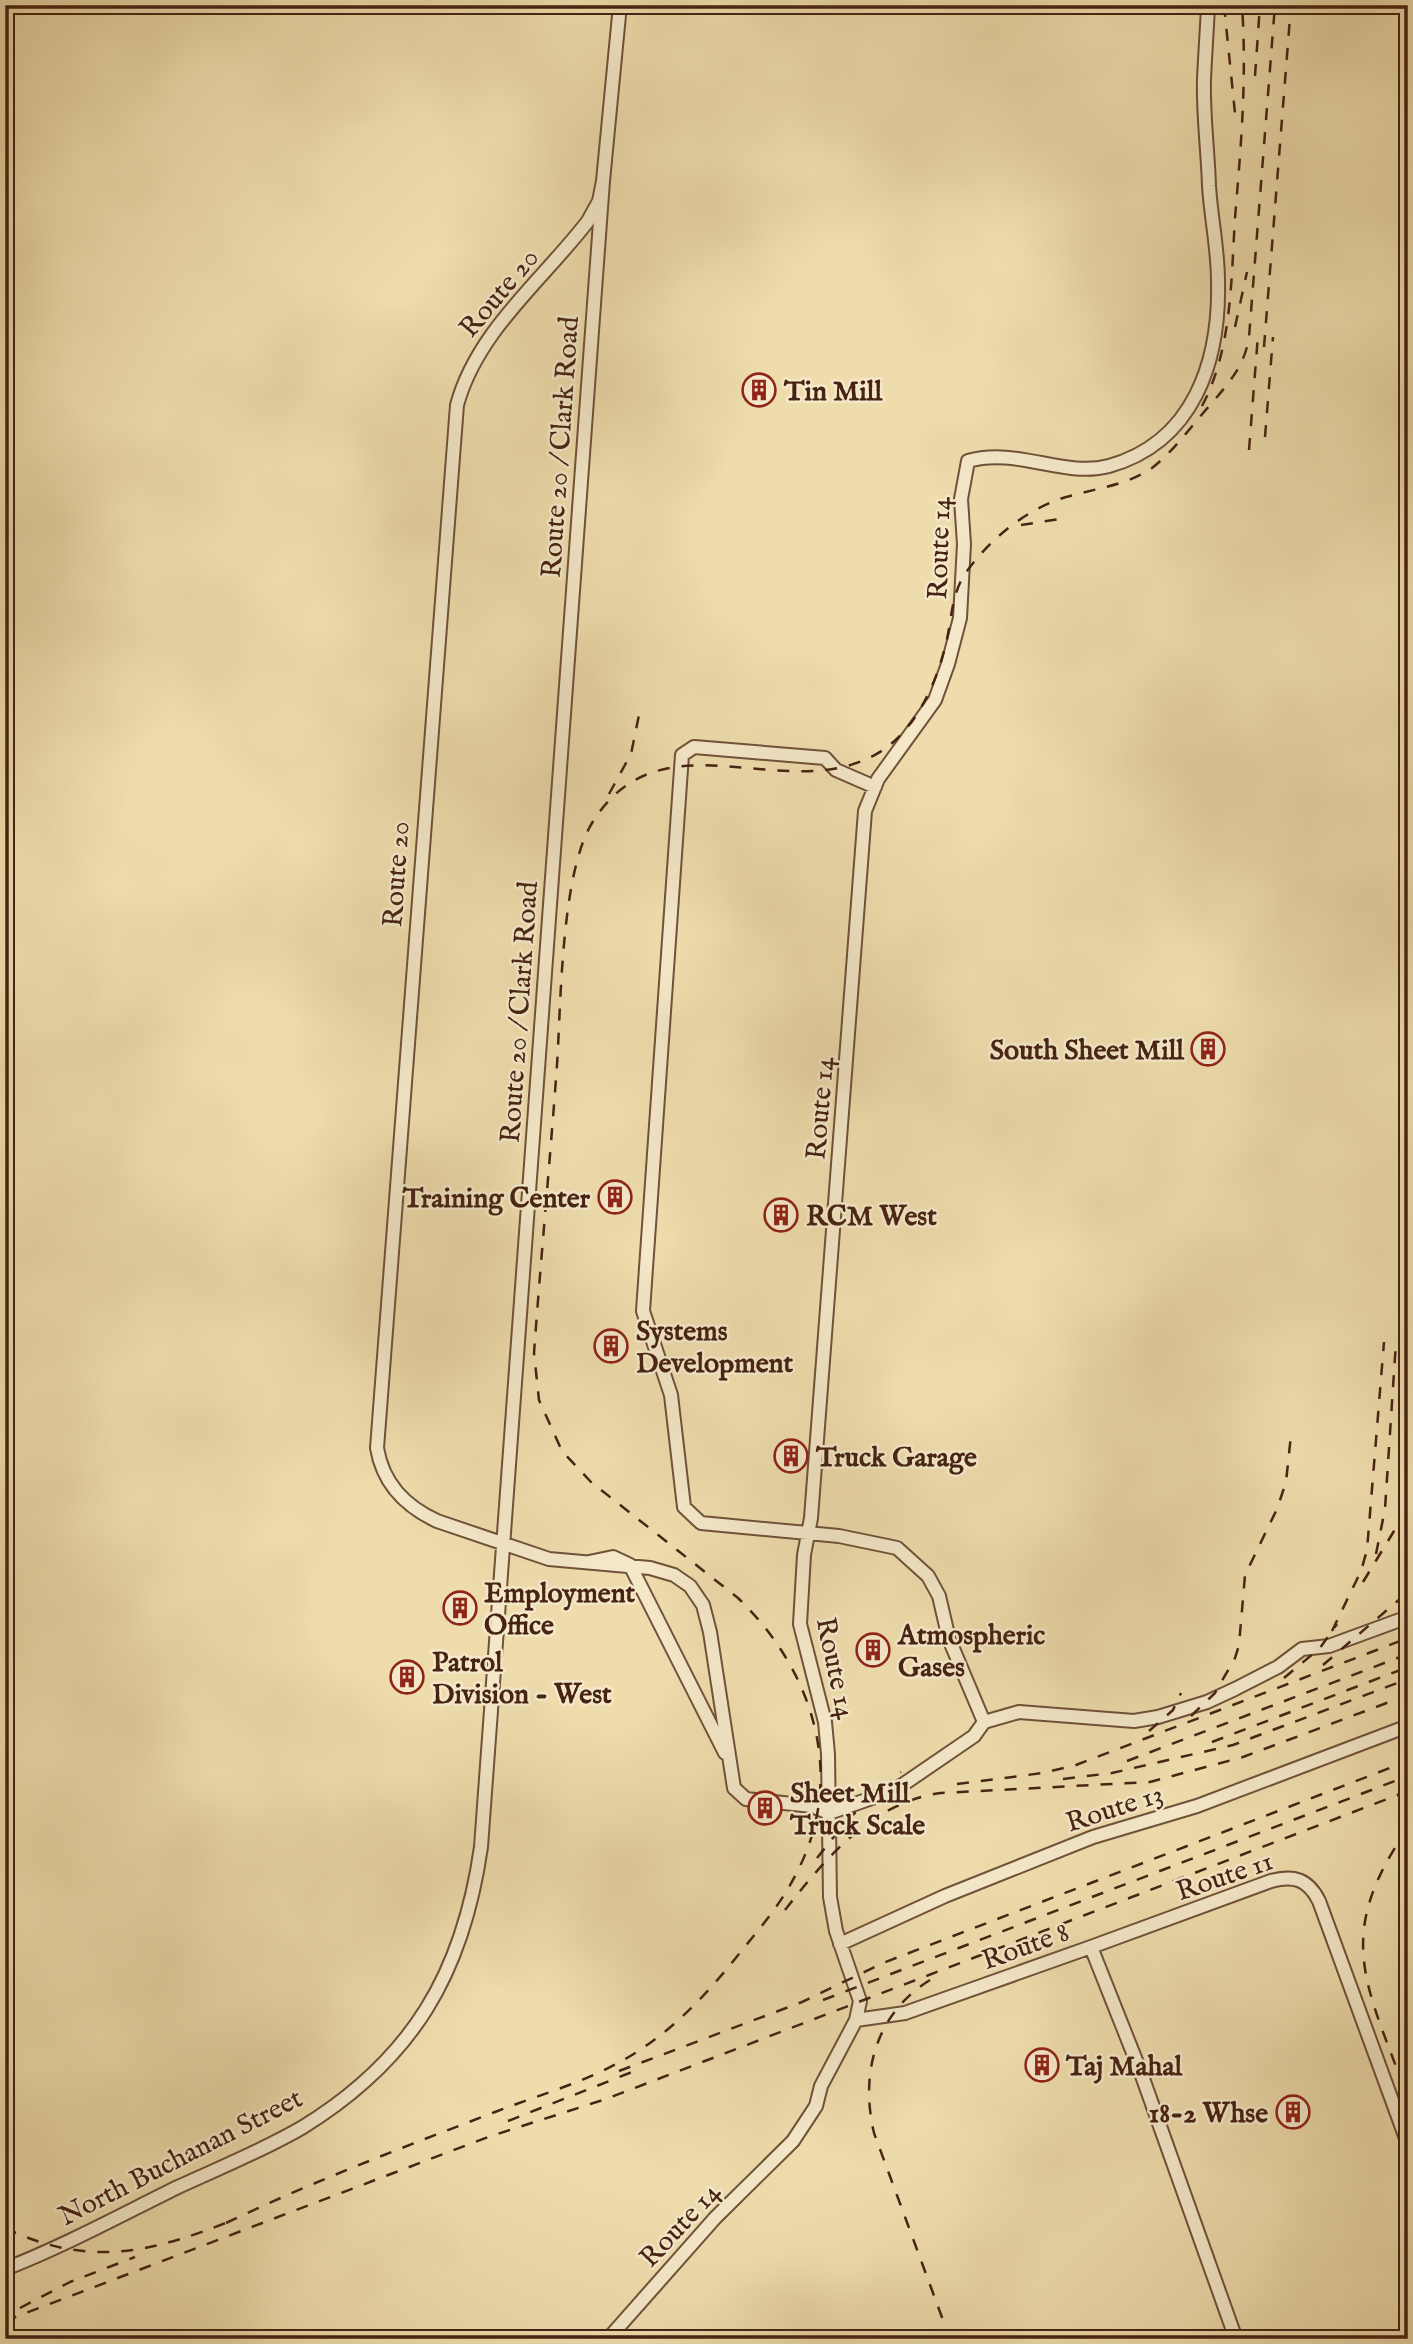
<svg xmlns="http://www.w3.org/2000/svg" width="1413" height="2344" viewBox="0 0 1413 2344" font-family="'IM FELL English',serif">
  <style>
    .lines { fill: none; stroke-linecap: round; stroke-linejoin: round }
    .minor-casing { stroke: #705139; stroke-width: 16 }
    .minor { stroke: #f4e8c9; stroke-width: 12 }
    .rail { stroke: #462313; stroke-width: 2.5; stroke-dasharray: 12 12; stroke-linecap: butt }
    .labels { text-anchor: middle; stroke-width: 5; stroke-linejoin: round; paint-order: stroke }
    .street-label { font-size: 28px; fill: #462313; stroke: #f4e8c9 }
    .poi-label { font-size: 28px; font-weight: bold; fill: #462313; stroke: #f4e8c9; text-anchor: start }
  </style>
  <rect width="100%" height="100%" fill="#eedcac"/>
  <filter id="stains"><feTurbulence type="fractalNoise" baseFrequency=".00286" numOctaves="4"/><feColorMatrix values="0 0 0 0 .2 0 0 0 0 .09 0 0 0 0 .02 0 0 0 .5 -.17"/></filter>
  <radialGradient id="worn" r=".72"><stop offset=".6" stop-color="#630" stop-opacity="0"/><stop offset="1" stop-color="#630" stop-opacity=".3"/></radialGradient>
  <g class="lines">
    <defs>
      <path id="minor" d="M603,181L599,201L588,221C543,280 477,331 457,405L377,1448C383,1484 405,1506 437,1521L549,1559L650,1568L674,1575L690,1586L703,1605L710,1632L734,1788L746,1799L812,1806L829,1813L895,1790L974,1736L984,1722L949,1639L939,1596L928,1576L897,1548L839,1536L701,1523L684,1507L671,1395L643,1311L682,755L694,747L825,758L836,770L875,787
        M589,1562L613,1557L630,1565L725,1753
        M984,1722L1019,1712L1134,1721L1158,1717L1207,1702L1235,1689L1278,1667L1302,1649L1329,1646L1408,1617
        M840,1944L945,1896L1093,1837L1197,1806L1408,1726
        M1091,1947L1271,1881C1294,1875 1308,1879 1319,1901L1408,2144
        M856,2020L905,2013L1091,1947L1141,2073L1236,2339
        M5,2269C64,2246 121,2215 178,2187C219,2168 264,2150 303,2127C413,2059 463,1973 481,1847L603,181L620,5
        M608,2339L715,2218L793,2141L816,2106L821,2086L856,2020L860,2001L836,1931L830,1897L828,1754L825,1722L800,1624L804,1555L811,1518L865,811L878,779L935,700L948,664L960,618L964,544L961,499L968,461C1017,447 1064,478 1109,466C1194,442 1220,361 1218,281C1218,249 1211,218 1209,186C1208,151 1203,115 1204,80C1205,55 1207,30 1208,5"/>
    </defs>
    <use href="#minor" class="minor-casing"/>
    <use href="#minor" class="minor"/>
    <path class="rail" d="M1224,5L1236,123
      M1255,76L1260,5
      M1235,327L1247,272
      M1264,347L1291,5
      M1202,406C1232,349 1231,282 1235,218C1241,146 1247,78 1242,5
      M1265,437L1273,337
      M1249,450L1258,335
      M1021,525L1060,519
      M609,794L631,754L640,710
      M1376,1554L1385,1509L1396,1342
      M1363,1582L1408,1508
      M1332,1631L1361,1571L1367,1550L1384,1342
      M1323,1665L1408,1592
      M1284,1678L1320,1648L1337,1624
      M1191,1716L1215,1693L1235,1658L1239,1645L1245,1575L1277,1509L1286,1482L1291,1435
      M1149,1731L1173,1710L1181,1693
      M1212,1742L1408,1667
      M1127,1761L1408,1654
      M1063,1779L1112,1773L1233,1745L1408,1679
      M957,1784L1043,1773L1076,1765L1408,1638
      M1408,1828C1331,1938 1368,1986 1408,2099
      M817,1858L848,1819L901,1772
      M785,1910C825,1859 872,1802 941,1793L1150,1782L1243,1757L1408,1695
      M930,1980C875,2014 860,2074 874,2133L950,2339
      M823,2000L1408,1776
      M619,2071L802,2002L883,1963L1408,1761
      M508,2121L632,2072
      M226,2223C314,2181 404,2147 495,2112C539,2095 586,2082 627,2058C673,2031 706,1995 739,1954C760,1928 782,1903 797,1872C847,1776 813,1670 738,1598L591,1482L562,1451L539,1400L534,1353C541,1257 550,1161 557,1065C561,1003 561,874 592,823C660,713 778,803 871,757C914,736 937,684 947,639C952,616 952,591 967,571C991,538 1030,506 1070,496C1098,488 1127,485 1152,468C1174,451 1192,425 1211,404C1229,383 1245,365 1249,337L1275,5
      M5,2228C89,2268 151,2253 233,2220
      M20,2308L70,2282L135,2257
      M5,2321L488,2137L606,2099L1408,1791"/>
  </g>
  <defs>
    <symbol id="building-ring" viewBox="-11 -11 22 22"><circle r="9.5" fill="#f4e8c9" stroke="#8f2418" stroke-width="1.5"/><path d="M-4-6H4V6H1V3H-1V6H-4ZM-2.5-4.3h1.7v1.8h-1.7ZM.8-4.3h1.7v1.8H.8ZM-2.5-1h1.7V.8h-1.7ZM.8-1h1.7V.8H.8Z" fill="#8f2418"/></symbol>
  </defs>
  <g fill-rule="evenodd">
    <use href="#building-ring" x="740" y="371" width="38" height="38"/>
    <use href="#building-ring" x="1189" y="1030" width="38" height="38"/>
    <use href="#building-ring" x="596" y="1178" width="38" height="38"/>
    <use href="#building-ring" x="762" y="1196" width="38" height="38"/>
    <use href="#building-ring" x="592" y="1327" width="38" height="38"/>
    <use href="#building-ring" x="772" y="1437" width="38" height="38"/>
    <use href="#building-ring" x="441" y="1589" width="38" height="38"/>
    <use href="#building-ring" x="854" y="1631" width="38" height="38"/>
    <use href="#building-ring" x="388" y="1658" width="38" height="38"/>
    <use href="#building-ring" x="746" y="1789" width="38" height="38"/>
    <use href="#building-ring" x="1023" y="2046" width="38" height="38"/>
    <use href="#building-ring" x="1274" y="2093" width="38" height="38"/>
  </g>
  <g class="labels">
    <g class="street-label">
      <text transform="translate(498 292) rotate(-50)" y="10">Route 20</text>
      <text transform="translate(559 447) rotate(-86)" y="10">Route 20 / Clark Road</text>
      <text transform="translate(938 548) rotate(-88)" y="10">Route 14</text>
      <text transform="translate(395 874) rotate(-86)" y="10">Route 20</text>
      <text transform="translate(518 1012) rotate(-86)" y="10">Route 20 / Clark Road</text>
      <text transform="translate(819 1108) rotate(-85)" y="10">Route 14</text>
      <text transform="translate(837 1668) rotate(78)" y="10">Route 14</text>
      <text transform="translate(1114 1807) rotate(-18)" y="10">Route 13</text>
      <text transform="translate(1224 1875) rotate(-19)" y="10">Route 11</text>
      <text transform="translate(1025 1945) rotate(-20)" y="10">Route 8</text>
      <text transform="translate(180 2156) rotate(-27)" y="10">North Buchanan Street</text>
      <text transform="translate(679 2224) rotate(-47)" y="10">Route 14</text>
    </g>
    <g class="poi-label">
      <text x="784" y="400">Tin Mill</text>
      <text x="1184" y="1059" text-anchor="end">South Sheet Mill</text>
      <text x="590" y="1207" text-anchor="end">Training Center</text>
      <text x="806" y="1225">RCM West</text>
      <text x="636" y="1340">Systems<tspan x="636" dy="32">Development</tspan></text>
      <text x="816" y="1466">Truck Garage</text>
      <text x="484" y="1602">Employment<tspan x="484" dy="32">Office</tspan></text>
      <text x="898" y="1644">Atmospheric<tspan x="898" dy="32">Gases</tspan></text>
      <text x="432" y="1671">Patrol<tspan x="432" dy="32">Division - West</tspan></text>
      <text x="790" y="1802">Sheet Mill<tspan x="790" dy="32">Truck Scale</tspan></text>
      <text x="1066" y="2075">Taj Mahal</text>
      <text x="1268" y="2122" text-anchor="end">18-2 Whse</text>
    </g>
  </g>
  <rect width="1413" height="2344" fill="none" stroke="#eedcac" stroke-width="28"/>
  <rect x="7" y="7" width="1399" height="2330" fill="none" stroke="#462313" stroke-width="3.5"/>
  <rect x="14" y="14" width="1385" height="2316" fill="none" stroke="#462313" stroke-width="2"/>
  <rect width="100%" height="100%" filter="url(#stains)"/>
  <rect width="100%" height="100%" fill="url(#worn)"/>
</svg>
